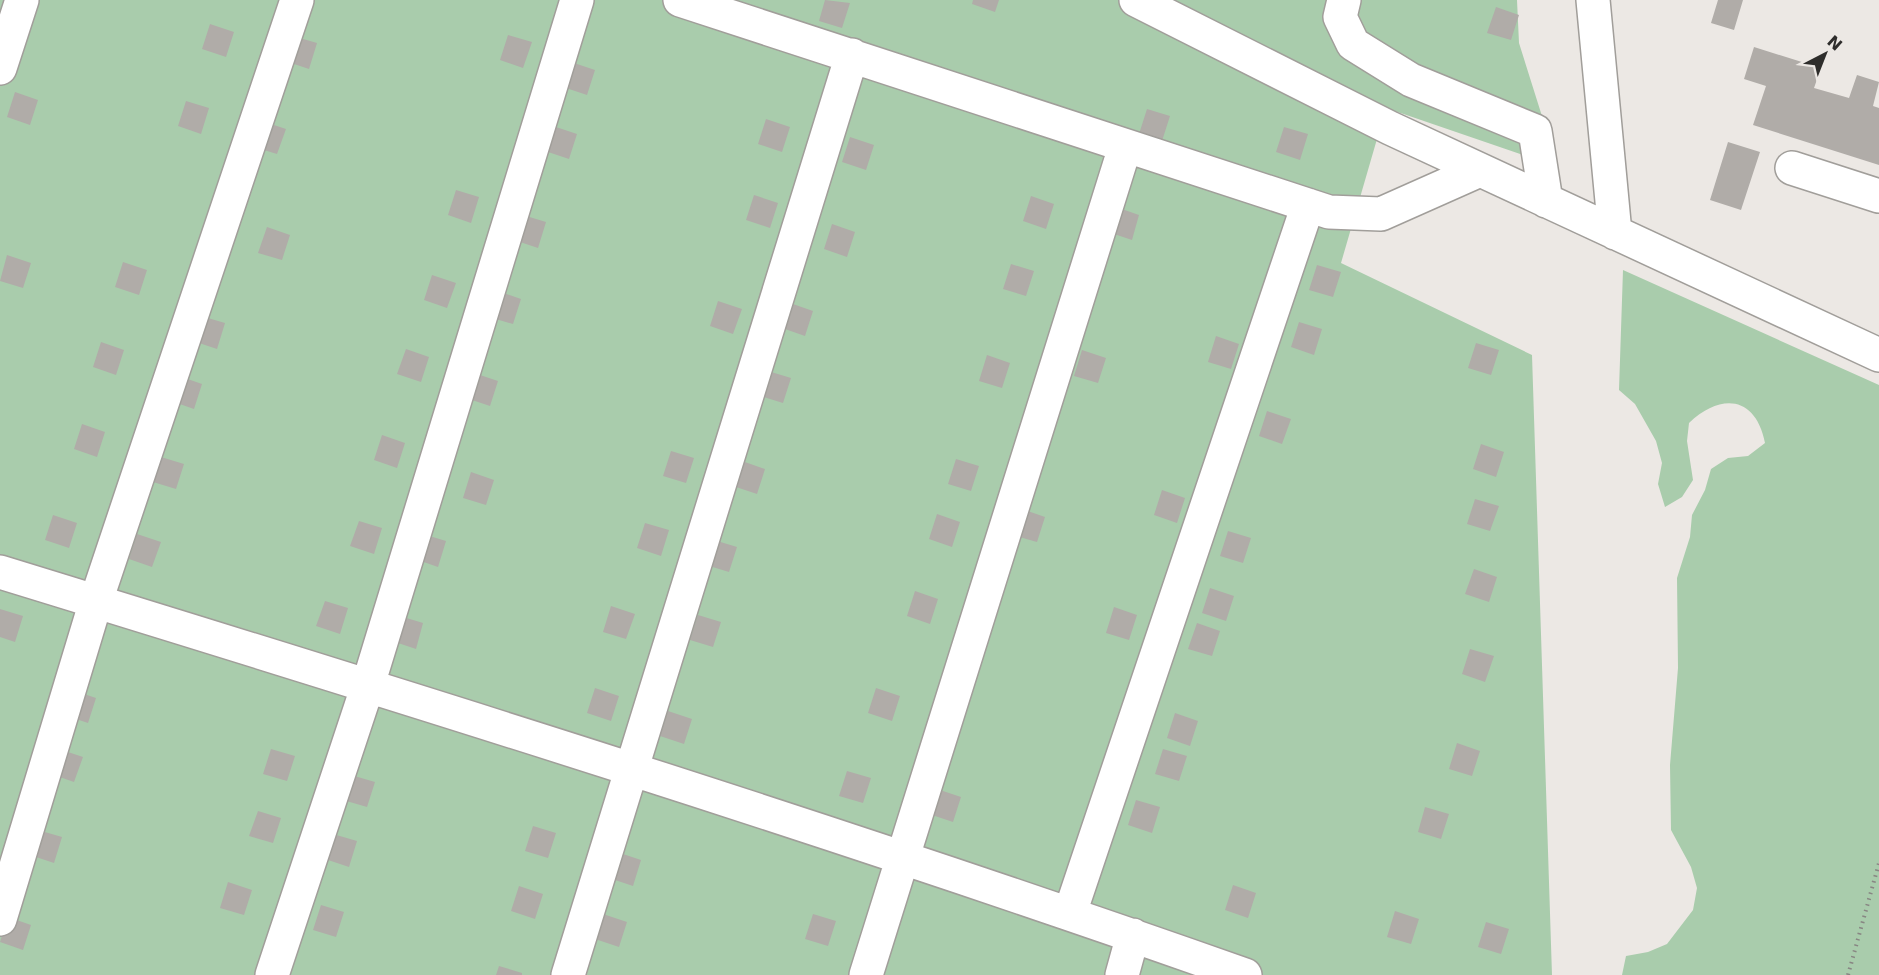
<svg xmlns="http://www.w3.org/2000/svg" width="1879" height="975" viewBox="0 0 1879 975" font-family="'DejaVu Sans',sans-serif">
  <style>
    .green { fill: #a9ccac }
    .building { fill: #b0aca8 }
    .lines { fill: none; stroke-linecap: round; stroke-linejoin: round }
    .minor-casing { stroke: #a19e9a; stroke-width: 36 }
    .path { stroke: #888683; stroke-width: 4; stroke-dasharray: 1.5 4.5; stroke-linecap: butt }
    .minor { stroke: #fff; stroke-width: 33 }
  </style>
  <rect width="100%" height="100%" fill="#ece8e4"/>
  <path class="green" d="M0,0H1517L1519,43L1558,167L1386,108L1341,263L1532,355L1552,975H0Z
    M1623,270L1879,385V975H1622L1626,956L1648,952L1667,944L1693,910L1697,888L1691,867L1671,830L1670,765L1678,668L1677,578L1690,537L1692,515L1705,490L1711,469L1728,458L1748,456L1765,443C1756,397 1722,392 1689,423L1687,441L1693,480L1682,497L1665,507L1658,484L1662,463L1656,441L1635,404L1619,390Z"/>
  <path class="building" d="M825,0L850,3L842,28L819,21Z
    M973,0H999L995,12L972,4Z
    M1718,0H1743L1734,30L1711,23Z
    M1496,7L1519,15L1511,40L1487,33Z
    M210,24L234,32L226,57L202,49Z
    M508,35L532,42L523,68L500,60Z
    M293,36L317,43L309,69L285,61Z
    M1754,47L1821,68L1814,88L1849,98L1857,75L1879,82L1873,106L1879,108V165L1753,125L1766,86L1744,79Z
    M571,62L595,70L587,95L563,87Z
    M15,92L38,100L30,125L7,117Z
    M186,101L209,108L201,134L178,126Z
    M1147,109L1170,116L1162,141L1139,134Z
    M766,119L790,127L782,152L758,144Z
    M262,121L286,129L277,154L254,147Z
    M553,126L577,134L569,159L545,151Z
    M1284,127L1308,134L1300,160L1276,152Z
    M850,137L874,145L866,170L842,162Z
    M1728,142L1760,152L1741,210L1710,200Z
    M456,190L479,197L471,223L448,215Z
    M754,195L778,203L770,228L746,220Z
    M1031,196L1054,204L1046,229L1023,221Z
    M1116,207L1139,215L1132,240L1108,232Z
    M523,215L546,222L538,248L514,240Z
    M832,224L855,232L847,257L824,249Z
    M267,227L290,235L282,260L258,253Z
    M7,255L31,263L23,288L0,281Z
    M123,262L147,270L139,295L115,287Z
    M1011,264L1034,271L1026,296L1003,289Z
    M1317,265L1341,272L1333,297L1309,290Z
    M432,275L456,283L447,308L424,300Z
    M498,291L521,299L513,324L489,317Z
    M718,301L742,309L733,334L710,326Z
    M790,303L813,311L805,336L782,328Z
    M201,316L225,323L217,349L193,341Z
    M1299,322L1322,329L1314,355L1291,347Z
    M1216,336L1239,344L1231,369L1208,362Z
    M101,342L124,350L116,375L93,367Z
    M1476,343L1499,350L1491,375L1468,368Z
    M406,349L429,357L421,382L397,374Z
    M1082,350L1106,358L1098,383L1074,376Z
    M987,355L1010,363L1002,388L979,381Z
    M768,371L791,378L783,403L760,396Z
    M474,373L498,381L490,406L466,398Z
    M179,376L202,384L194,409L171,401Z
    M1267,411L1291,419L1282,444L1259,436Z
    M82,424L105,432L97,457L74,449Z
    M382,435L405,443L397,468L374,460Z
    M1481,444L1504,452L1496,477L1473,469Z
    M671,451L694,458L686,483L663,476Z
    M161,457L184,464L176,489L153,482Z
    M956,459L979,466L971,491L948,484Z
    M742,461L765,469L757,494L733,486Z
    M471,472L494,480L486,505L463,498Z
    M1162,490L1185,498L1177,523L1154,515Z
    M1475,499L1499,506L1490,531L1467,524Z
    M1022,509L1045,517L1037,542L1013,535Z
    M937,514L960,522L952,547L929,539Z
    M53,515L77,523L69,548L45,540Z
    M359,521L382,528L374,554L350,546Z
    M645,523L669,530L661,556L637,548Z
    M1228,531L1251,538L1243,563L1220,556Z
    M137,534L161,542L152,567L129,559Z
    M423,534L446,541L438,567L415,559Z
    M714,540L737,547L729,572L706,565Z
    M1474,569L1497,577L1489,602L1465,594Z
    M1210,588L1234,596L1226,621L1202,613Z
    M915,591L938,599L930,624L907,616Z
    M325,601L348,608L340,634L316,626Z
    M611,606L635,614L626,639L603,632Z
    M1114,607L1137,615L1129,640L1106,633Z
    M0,609L23,616L15,642L0,637Z
    M698,615L721,622L713,647L690,640Z
    M400,616L423,623L416,649L392,641Z
    M1197,623L1220,631L1212,656L1188,649Z
    M1470,649L1494,656L1485,682L1462,674Z
    M595,688L619,696L611,721L587,713Z
    M876,688L900,696L892,721L868,713Z
    M72,690L96,698L88,723L64,715Z
    M668,711L692,719L684,744L660,736Z
    M1175,713L1198,721L1190,746L1167,738Z
    M1457,743L1480,751L1472,776L1449,769Z
    M59,749L83,757L74,782L51,774Z
    M271,749L295,756L287,781L263,774Z
    M1163,749L1187,756L1179,781L1155,774Z
    M847,771L871,778L863,803L839,796Z
    M351,775L375,782L367,807L343,800Z
    M937,789L961,797L953,822L929,814Z
    M1136,800L1160,807L1152,833L1128,825Z
    M1425,807L1449,814L1441,839L1418,832Z
    M258,811L281,818L273,843L249,836Z
    M533,826L556,833L548,858L525,851Z
    M38,830L62,837L54,863L30,855Z
    M333,834L357,841L349,867L325,859Z
    M617,852L641,860L633,886L609,878Z
    M228,882L252,890L244,915L220,908Z
    M1233,885L1256,893L1248,918L1225,910Z
    M519,886L543,894L535,919L511,911Z
    M321,905L344,912L336,937L313,930Z
    M1395,911L1419,919L1411,944L1387,937Z
    M603,914L627,922L619,947L595,939Z
    M813,914L836,921L828,946L805,939Z
    M8,917L31,925L23,950L0,942Z
    M1486,922L1509,929L1501,954L1478,947Z
    M499,966L522,973V975H496Z"/>
  <g class="lines">
    <defs>
      <path id="minor" d="M680,0L1329,212L1381,214L1480,170
        M1136,0L1390,128L1879,355
        M1344,0L1340,17L1353,44L1411,80L1535,131L1546,201
        M1593,0L1615,233
        M0,68L22,0
        M1792,168L1879,196
        M0,572C417,700 834,830 1245,975
        M1070,913L1308,205
        M0,919L96,601L297,0
        M272,975L368,685L577,0
        M568,975L852,55
        M866,975L1125,147
        M1122,975L1133,935"/>
    </defs>
    <use href="#minor" class="minor-casing"/>
    <path class="path" d="M1848,975L1879,863"/>
    <use href="#minor" class="minor"/>
  </g>
  <g transform="translate(1825 54) rotate(42)" stroke="#ece8e4" stroke-width="4.5" paint-order="stroke">
  <path d="M0-4.5L10 22L0 15L-10 22Z" fill="#2e2d2b"/>
  <text y="-9" font-size="16" font-weight="bold" text-anchor="middle" fill="#2e2d2b">N</text>
  </g>
</svg>
